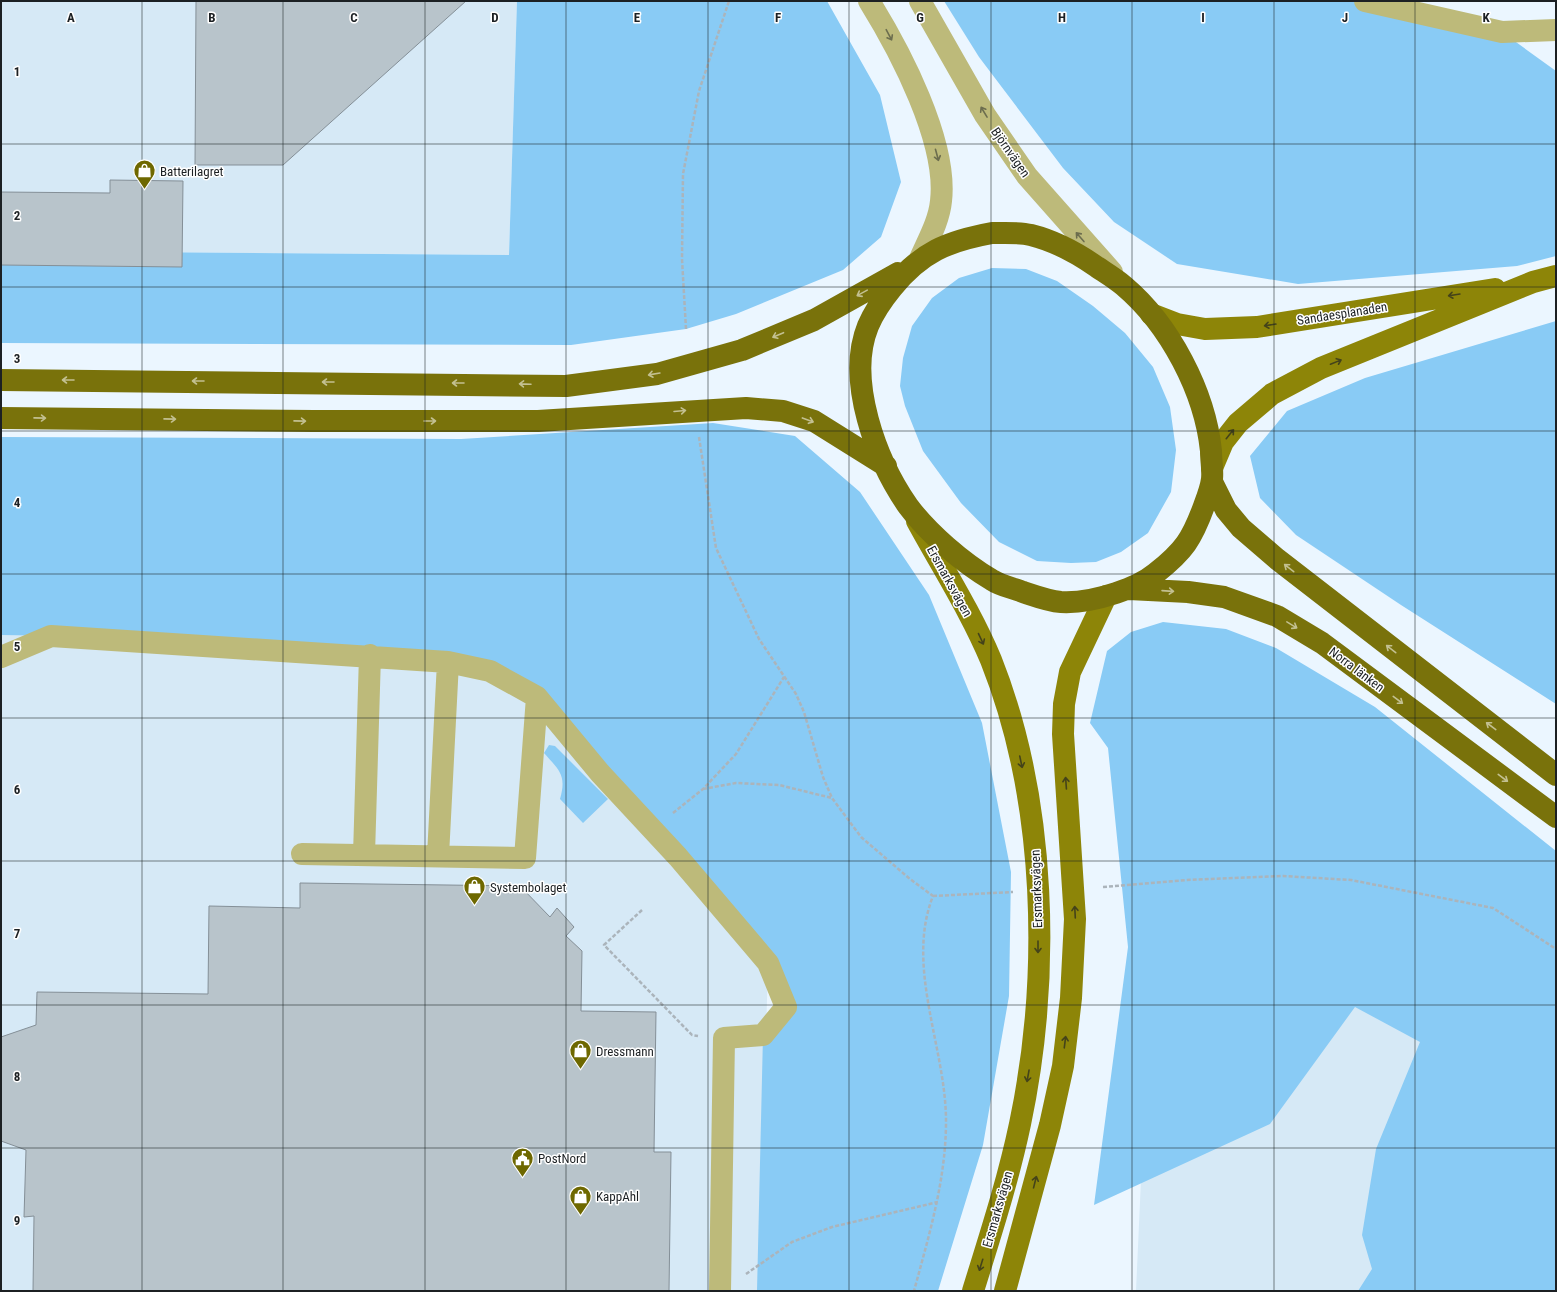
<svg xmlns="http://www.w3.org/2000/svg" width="1557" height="1292" viewBox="0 0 1557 1292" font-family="'Roboto Condensed',sans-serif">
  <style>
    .built { fill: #d6e9f6 }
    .green { fill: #89cbf5 }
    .building { fill: #b8c4cb; stroke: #848f97 }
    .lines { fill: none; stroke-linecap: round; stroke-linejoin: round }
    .path { stroke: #abb4bb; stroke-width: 2.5; stroke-dasharray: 4 2; stroke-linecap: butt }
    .minor { stroke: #bdba7a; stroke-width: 22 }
    .major { stroke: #8d8508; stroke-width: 22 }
    .highway { stroke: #79720b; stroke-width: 22 }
    .oneway { stroke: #6c6d4e }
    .oneway2 { stroke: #c3c091 }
    .oneway3 { stroke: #44431a }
    .grid { fill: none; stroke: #1c2023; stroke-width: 1; stroke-opacity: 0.55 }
    .labels { text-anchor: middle; stroke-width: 3; stroke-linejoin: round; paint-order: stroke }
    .street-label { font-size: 13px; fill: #1c2023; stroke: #fff }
    .poi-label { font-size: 13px; fill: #1c2023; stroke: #fff; text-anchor: start }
    .grid-label { font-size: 13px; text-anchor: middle; font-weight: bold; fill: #1c2023; stroke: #fff; stroke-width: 3; stroke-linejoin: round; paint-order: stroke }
  </style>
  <rect width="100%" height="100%" fill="#ebf6ff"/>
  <path class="built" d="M1,1H517L509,255L1,251Z
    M1,635L51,636L448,662L537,697L768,963L759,1291H1Z
    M1159,781L1556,982V1291H1136Z"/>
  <path class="green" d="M517,1H827L880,95L901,182L881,237L843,270L736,314L686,329L571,345L1,343V251L509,255Z
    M944,1H1365L1502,32L1556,71V256L1517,266L1298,284L1177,264L1114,222L1063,168L979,57Z
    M992,268L1026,269L1057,281L1093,306L1125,333L1153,367L1170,407L1176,450L1171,492L1148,533L1121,552L1096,562L1071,563L1037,561L999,542L961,503L923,451L905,406L900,386L903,358L912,326L932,298L959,278Z
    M1556,321V704L1401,605L1296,535L1260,498L1250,456L1287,411L1365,378Z
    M713,423L795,436L860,492L929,595L982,723L1011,872L1009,996L983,1145L938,1291H757L763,1035L786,1007L768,963L537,697L490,671L51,636L1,635V437L461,439Z
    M1163,622L1226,629L1276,648L1375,707L1556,851V1291H1358L1372,1269L1362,1235L1376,1149L1420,1042L1355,1007L1270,1124L1094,1205L1128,947L1108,748L1090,723L1107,651L1131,632Z
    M549,745L555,746L608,799L583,823L560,799C567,775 559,770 544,753Z"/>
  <path class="building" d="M196,1H466L283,165H195Z
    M110,180L183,181L182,267L1,265V192L110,193Z
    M300,883L520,886L550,917L557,908L574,927L566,936L582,951L581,1011L656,1012L654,1152H671L669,1291H33L34,1216L24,1217L26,1150L1,1141V1037L36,1025L37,992L208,994L209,906L300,908Z"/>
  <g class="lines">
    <path class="path" d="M686,329L682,259L683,174L699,91L729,1
      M699,437L716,548L759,639L796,694L804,712L823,777L832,798L861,837L910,879L933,896C905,967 946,1048 946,1121C946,1180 929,1235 914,1291
      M703,789L736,783L779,785L832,798
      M673,813L703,789L736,754L784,677
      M1103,887L1187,880L1283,876L1351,880L1493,908L1556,949
      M933,896L1013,892
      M642,910L604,945L692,1035L698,1036
      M746,1274L792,1242L832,1227L938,1202"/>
    <path class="minor" d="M869,1C900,51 948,142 941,201C939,222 927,242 919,261
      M920,1L985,115L1027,176L1112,272
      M1365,1L1502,32L1556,30
      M1,657L51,636L448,662L490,671L537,697L600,773L678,857L768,963L786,1007L763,1035L724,1038L720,1291
      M302,854L525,858L537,697
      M364,855L370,655
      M438,856L448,662"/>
    <path class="major" d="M1151,314L1177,324L1205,329L1257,327L1495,289
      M1212,468L1223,442L1238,423L1272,394L1321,368L1533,282L1556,276
      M917,521C942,567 971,612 991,660C1047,801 1051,977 1020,1124C1008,1181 990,1236 973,1291
      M1005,1291L1050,1125L1063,1066L1071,998L1075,919L1063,734L1064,704L1070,672L1106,596"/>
    <path class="highway" d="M992,233C1005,233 1019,232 1031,235C1055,241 1077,253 1097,267C1106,273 1116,279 1124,286C1170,325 1205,392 1211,451C1211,461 1213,470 1212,479C1211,488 1207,498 1204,506C1192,539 1184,551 1156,573C1144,583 1130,588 1116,593C1098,599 1080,603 1061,602C1048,601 1035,596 1023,592C1013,588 1001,586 992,580C963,563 928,533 908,506C876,460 846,380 868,326C874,312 883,299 892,288C921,252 948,241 992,233Z
      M1,380L566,386L657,374L742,350L814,320L898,273
      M1,418L314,421H538L746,408L783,411L814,421L886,466
      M1212,482L1226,510L1241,528L1277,559L1556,775
      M1129,589L1188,592L1224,597L1277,616L1322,643L1556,817"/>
  </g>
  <defs><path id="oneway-shaft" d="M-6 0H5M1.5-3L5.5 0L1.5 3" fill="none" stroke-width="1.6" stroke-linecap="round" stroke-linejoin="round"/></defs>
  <g class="oneway">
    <use href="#oneway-shaft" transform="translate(889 35) rotate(62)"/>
    <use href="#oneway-shaft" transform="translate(984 112) rotate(-121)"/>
    <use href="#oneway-shaft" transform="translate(937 155) rotate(75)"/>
    <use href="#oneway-shaft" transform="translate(1080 237) rotate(-131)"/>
  </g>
  <g class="oneway2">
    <use href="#oneway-shaft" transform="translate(862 293) rotate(151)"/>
    <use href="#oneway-shaft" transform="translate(778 335) rotate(157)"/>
    <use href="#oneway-shaft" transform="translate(654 374) rotate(170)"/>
    <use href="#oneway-shaft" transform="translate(68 380) rotate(-180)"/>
    <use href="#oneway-shaft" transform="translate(198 381) rotate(-180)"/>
    <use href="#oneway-shaft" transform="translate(328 382) rotate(-180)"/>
    <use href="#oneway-shaft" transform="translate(458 383) rotate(-180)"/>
    <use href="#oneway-shaft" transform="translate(525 384) rotate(-178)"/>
    <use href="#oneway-shaft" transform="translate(680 411) rotate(-5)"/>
    <use href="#oneway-shaft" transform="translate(40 418) rotate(1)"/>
    <use href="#oneway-shaft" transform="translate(170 419) rotate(1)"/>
    <use href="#oneway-shaft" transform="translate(808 420) rotate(20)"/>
    <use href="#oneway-shaft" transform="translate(300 421) rotate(1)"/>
    <use href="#oneway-shaft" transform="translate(430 421)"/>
    <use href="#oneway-shaft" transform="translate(1289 568) rotate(-142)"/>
    <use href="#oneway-shaft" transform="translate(1168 591) rotate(4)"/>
    <use href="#oneway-shaft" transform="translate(1292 625) rotate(31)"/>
    <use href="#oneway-shaft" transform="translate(1391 649) rotate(-142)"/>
    <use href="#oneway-shaft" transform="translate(1398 700) rotate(37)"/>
    <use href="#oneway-shaft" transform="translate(1491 726) rotate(-143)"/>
    <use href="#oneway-shaft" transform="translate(1503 778) rotate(37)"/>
  </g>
  <g class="oneway3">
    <use href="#oneway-shaft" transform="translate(1454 295) rotate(171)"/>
    <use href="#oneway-shaft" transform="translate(1270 325) rotate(171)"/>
    <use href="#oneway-shaft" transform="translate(1336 362) rotate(-22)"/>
    <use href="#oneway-shaft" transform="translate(1230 434) rotate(-51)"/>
    <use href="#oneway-shaft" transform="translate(981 639) rotate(65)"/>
    <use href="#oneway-shaft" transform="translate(1021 762) rotate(78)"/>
    <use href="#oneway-shaft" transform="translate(1066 783) rotate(-94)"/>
    <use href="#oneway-shaft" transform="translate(1075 912) rotate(-93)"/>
    <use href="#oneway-shaft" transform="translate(1038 947) rotate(90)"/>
    <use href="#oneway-shaft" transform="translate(1065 1042) rotate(-83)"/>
    <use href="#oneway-shaft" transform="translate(1028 1076) rotate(100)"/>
    <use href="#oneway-shaft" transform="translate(1035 1182) rotate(-76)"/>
    <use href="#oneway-shaft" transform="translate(981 1265) rotate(107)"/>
  </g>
  <path class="grid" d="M142,1V1291M283,1V1291M425,1V1291M566,1V1291M708,1V1291M849,1V1291M991,1V1291M1132,1V1291M1274,1V1291M1415,1V1291M1,144H1556M1,287H1556M1,431H1556M1,574H1556M1,718H1556M1,861H1556M1,1005H1556M1,1148H1556"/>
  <defs>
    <symbol id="shop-pin" viewBox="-11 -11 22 30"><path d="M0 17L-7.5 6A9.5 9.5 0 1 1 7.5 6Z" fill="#6e6800" stroke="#fff"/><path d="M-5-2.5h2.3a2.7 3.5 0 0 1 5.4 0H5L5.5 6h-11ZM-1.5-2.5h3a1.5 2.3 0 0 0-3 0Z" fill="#fff"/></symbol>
    <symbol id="civic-pin" viewBox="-11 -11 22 30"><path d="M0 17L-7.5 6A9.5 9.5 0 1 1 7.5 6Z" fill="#6e6800" stroke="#fff"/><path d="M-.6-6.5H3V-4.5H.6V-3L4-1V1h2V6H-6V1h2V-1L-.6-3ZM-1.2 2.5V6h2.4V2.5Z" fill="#fff"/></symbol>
  </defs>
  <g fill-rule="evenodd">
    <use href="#shop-pin" x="132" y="158" width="25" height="34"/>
    <use href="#shop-pin" x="462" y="874" width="25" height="34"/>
    <use href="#shop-pin" x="568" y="1038" width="25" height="34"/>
    <use href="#civic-pin" x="510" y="1146" width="25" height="34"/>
    <use href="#shop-pin" x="568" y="1184" width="25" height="34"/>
  </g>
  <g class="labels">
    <g class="street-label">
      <text transform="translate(1011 152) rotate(55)" y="5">Björnvägen</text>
      <text transform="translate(1342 313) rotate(-9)" y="5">Sandaesplanaden</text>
      <text transform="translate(950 581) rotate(61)" y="5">Ersmarksvägen</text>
      <text transform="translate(1357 669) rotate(37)" y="5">Norra länken</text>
      <text transform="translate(1036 889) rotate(-92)" y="5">Ersmarksvägen</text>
      <text transform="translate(997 1209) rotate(-74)" y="5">Ersmarksvägen</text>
    </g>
    <g class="poi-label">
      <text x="160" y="176">Batterilagret</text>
      <text x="490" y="892">Systembolaget</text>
      <text x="596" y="1056">Dressmann</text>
      <text x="538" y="1163">PostNord</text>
      <text x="596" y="1201">KappAhl</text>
    </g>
  </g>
  <g class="grid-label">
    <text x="71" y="22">A</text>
    <text x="212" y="22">B</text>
    <text x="354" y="22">C</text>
    <text x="495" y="22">D</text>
    <text x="637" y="22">E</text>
    <text x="778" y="22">F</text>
    <text x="920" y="22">G</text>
    <text x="1062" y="22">H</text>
    <text x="1203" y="22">I</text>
    <text x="1345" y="22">J</text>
    <text x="1486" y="22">K</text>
    <text x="17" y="76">1</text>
    <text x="17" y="220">2</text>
    <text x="17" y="363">3</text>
    <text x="17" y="507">4</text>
    <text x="17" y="651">5</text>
    <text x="17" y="794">6</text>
    <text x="17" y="938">7</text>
    <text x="17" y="1081">8</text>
    <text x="17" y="1225">9</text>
  </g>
  <rect width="1557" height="1292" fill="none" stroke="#1c2023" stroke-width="4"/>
</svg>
